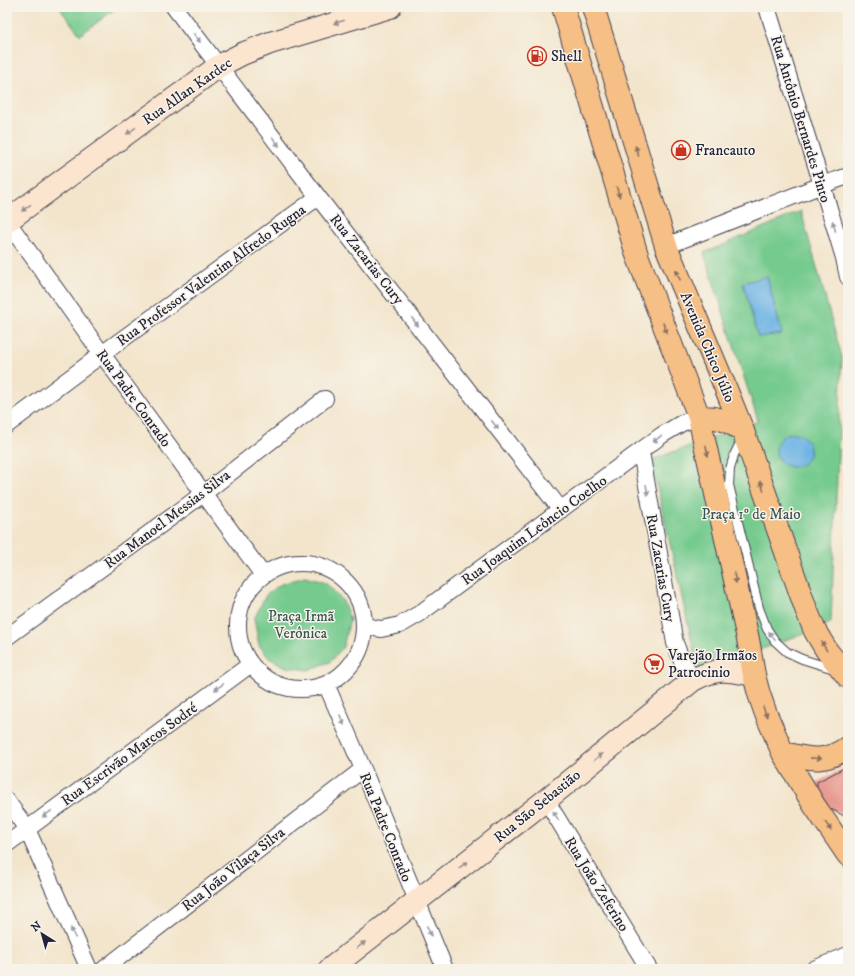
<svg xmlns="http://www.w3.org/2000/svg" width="855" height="976" viewBox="0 0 855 976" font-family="'IM FELL DW Pica',serif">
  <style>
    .green { fill: #74ca8e; stroke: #4b7664 }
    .water { fill: #6db4e4; stroke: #486b90 }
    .building { fill: #e58e85 }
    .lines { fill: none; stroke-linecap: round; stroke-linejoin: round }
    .lane-casing { stroke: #413f51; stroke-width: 10 }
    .street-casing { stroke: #413f51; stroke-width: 18 }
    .secondary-casing { stroke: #413f51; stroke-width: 24 }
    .primary-casing { stroke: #413f51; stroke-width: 24 }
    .lane { stroke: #fff; stroke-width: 8 }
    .street { stroke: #fff; stroke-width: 16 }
    .secondary { stroke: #fbe5cf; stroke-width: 22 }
    .primary { stroke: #f5bf86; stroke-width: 22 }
    .oneway { fill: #998d8c }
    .oneway2 { fill: #9c9ca7 }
    .oneway3 { fill: #8c7060 }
    .labels { text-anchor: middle; stroke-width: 3; stroke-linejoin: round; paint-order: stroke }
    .poi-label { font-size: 15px; fill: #22223b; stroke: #f7f3e8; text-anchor: start }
    .street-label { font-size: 15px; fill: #22223b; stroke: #f7f3e8 }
    .park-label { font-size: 15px; fill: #3b5454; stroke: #f7f3e8 }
  </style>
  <rect width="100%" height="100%" fill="#f7f3e8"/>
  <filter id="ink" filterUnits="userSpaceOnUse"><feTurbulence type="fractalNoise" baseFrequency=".025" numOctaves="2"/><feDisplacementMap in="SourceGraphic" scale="8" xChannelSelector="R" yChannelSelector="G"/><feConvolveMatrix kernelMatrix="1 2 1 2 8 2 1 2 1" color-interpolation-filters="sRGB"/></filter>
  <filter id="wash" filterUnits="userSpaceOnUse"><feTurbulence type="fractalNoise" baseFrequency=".012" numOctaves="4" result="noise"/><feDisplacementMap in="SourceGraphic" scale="16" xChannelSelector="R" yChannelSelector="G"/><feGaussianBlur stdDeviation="0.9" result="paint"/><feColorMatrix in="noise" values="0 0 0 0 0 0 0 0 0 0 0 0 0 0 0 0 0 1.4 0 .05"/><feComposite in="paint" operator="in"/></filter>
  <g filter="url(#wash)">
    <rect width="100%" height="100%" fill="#f3e5cc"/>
    <path class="green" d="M59,7H118L80,35Z
      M801,211L842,357L831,623L699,673L651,460L758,421L704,253Z
      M305,577L326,583L343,601L350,619L343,647L330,662L308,670L286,667L269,658L259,645L254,619L266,595L281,584Z"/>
    <path class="water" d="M767,276L782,334L758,337L743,283Z
      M776 450a17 17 0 1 1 34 0a17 17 0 1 1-34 0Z"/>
    <g id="blocks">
      <path class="building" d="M848,766V818L818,802L817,782Z"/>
    </g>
  </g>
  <g filter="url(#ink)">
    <use href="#blocks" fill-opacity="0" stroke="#413f51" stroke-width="1"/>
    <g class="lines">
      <defs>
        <path id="lane" d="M742,439L734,455L730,469L729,485L759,608L767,629L775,641L787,652L802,659L834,669"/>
        <path id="street" d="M174,7L318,197L561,510
          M767,7L822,185L844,258L848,277
          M7,221L102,354L263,575
          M666,246L822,185L848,176
          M7,425L102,354L318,197
          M641,452L675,643L682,661L693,680
          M238 626a63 63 0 1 1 126 0a63 63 0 1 1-126 0Z
          M365,626L381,629L400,625L419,614L662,435L682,423L699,417
          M7,637L203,494L325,399
          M326,684L363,769L445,969
          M546,800L649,969
          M7,801L27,829L89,969
          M7,844L251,664
          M104,969L363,769
          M814,969L848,955"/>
        <path id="secondary" d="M7,221L219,66L242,54L270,43L390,7
          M330,969L546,800L693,680C718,667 727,670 754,675"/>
        <path id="primary" d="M563,7L637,255L699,417L748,639L754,675L759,694L766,714L783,753L814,805L848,855
          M593,7L666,246L726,389L743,431L806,609L815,631L827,651L848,677
          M699,417C719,417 727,420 743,431
          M783,753C810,759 824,764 848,747"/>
      </defs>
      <use href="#lane" class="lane-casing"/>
      <use href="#street" class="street-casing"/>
      <use href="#secondary" class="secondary-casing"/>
      <use href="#primary" class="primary-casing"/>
      <use href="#lane" class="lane"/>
      <use href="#street" class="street"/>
      <use href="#secondary" class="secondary"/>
      <use href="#primary" class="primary"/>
    </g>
    <defs><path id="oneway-solid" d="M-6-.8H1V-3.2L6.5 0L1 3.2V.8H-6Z"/></defs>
    <g class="oneway">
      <use href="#oneway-solid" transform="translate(339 22) rotate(163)"/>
      <use href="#oneway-solid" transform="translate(131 131) rotate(144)"/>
      <use href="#oneway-solid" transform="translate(26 208) rotate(144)"/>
      <use href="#oneway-solid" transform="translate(598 757) rotate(-39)"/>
      <use href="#oneway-solid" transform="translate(463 865) rotate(-38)"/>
      <use href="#oneway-solid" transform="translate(361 945) rotate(-38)"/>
    </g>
    <g class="oneway2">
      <use href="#oneway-solid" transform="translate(197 38) rotate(53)"/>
      <use href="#oneway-solid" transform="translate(276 142) rotate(53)"/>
      <use href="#oneway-solid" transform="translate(834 226) rotate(-106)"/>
      <use href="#oneway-solid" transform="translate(415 322) rotate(52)"/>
      <use href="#oneway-solid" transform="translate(495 425) rotate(52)"/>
      <use href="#oneway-solid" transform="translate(657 439) rotate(142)"/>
      <use href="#oneway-solid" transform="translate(647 490) rotate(80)"/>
      <use href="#oneway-solid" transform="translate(772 636) rotate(-126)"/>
      <use href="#oneway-solid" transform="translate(219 687) rotate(144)"/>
      <use href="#oneway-solid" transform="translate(342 720) rotate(67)"/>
      <use href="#oneway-solid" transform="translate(47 814) rotate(144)"/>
      <use href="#oneway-solid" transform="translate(556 816) rotate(-122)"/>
      <use href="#oneway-solid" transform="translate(429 931) rotate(67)"/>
      <use href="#oneway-solid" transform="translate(73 933) rotate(-114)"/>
    </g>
    <g class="oneway3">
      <use href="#oneway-solid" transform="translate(637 151) rotate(-107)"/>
      <use href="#oneway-solid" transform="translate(618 192) rotate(74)"/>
      <use href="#oneway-solid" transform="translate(678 275) rotate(-113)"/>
      <use href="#oneway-solid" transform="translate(665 328) rotate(69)"/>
      <use href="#oneway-solid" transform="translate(707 451) rotate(78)"/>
      <use href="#oneway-solid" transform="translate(762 486) rotate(-110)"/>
      <use href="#oneway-solid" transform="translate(735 578) rotate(78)"/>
      <use href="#oneway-solid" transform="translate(824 646) rotate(-121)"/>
      <use href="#oneway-solid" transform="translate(765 712) rotate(70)"/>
      <use href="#oneway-solid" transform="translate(816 758) rotate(-1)"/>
      <use href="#oneway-solid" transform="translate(828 826) rotate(56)"/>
    </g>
  </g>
  <defs>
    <symbol id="fuel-ring" viewBox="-11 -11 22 22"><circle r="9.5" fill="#f7f3e8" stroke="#c8321e" stroke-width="1.5"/><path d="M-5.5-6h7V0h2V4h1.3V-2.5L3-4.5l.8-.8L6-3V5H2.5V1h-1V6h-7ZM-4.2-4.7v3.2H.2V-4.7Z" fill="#c8321e"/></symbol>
    <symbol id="shop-ring" viewBox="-11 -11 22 22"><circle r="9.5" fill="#f7f3e8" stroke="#c8321e" stroke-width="1.5"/><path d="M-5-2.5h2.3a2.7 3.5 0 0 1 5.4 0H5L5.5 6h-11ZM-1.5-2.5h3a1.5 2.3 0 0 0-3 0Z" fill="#c8321e"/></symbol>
    <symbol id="supermarket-ring" viewBox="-11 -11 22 22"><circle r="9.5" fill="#f7f3e8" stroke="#c8321e" stroke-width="1.5"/><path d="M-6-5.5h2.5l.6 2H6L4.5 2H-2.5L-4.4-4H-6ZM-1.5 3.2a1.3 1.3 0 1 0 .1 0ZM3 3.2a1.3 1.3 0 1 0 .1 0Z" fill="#c8321e"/></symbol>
  </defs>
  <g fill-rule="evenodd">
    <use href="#fuel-ring" x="526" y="45" width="22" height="22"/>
    <use href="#shop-ring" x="670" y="139" width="22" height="22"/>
    <use href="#supermarket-ring" x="643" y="653" width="22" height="22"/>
  </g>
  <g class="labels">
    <g class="poi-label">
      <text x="551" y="61">Shell</text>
      <text x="695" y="155">Francauto</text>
      <text x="668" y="660">Varejão Irmãos<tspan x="668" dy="17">Patrocinio</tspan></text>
    </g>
    <g class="street-label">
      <text transform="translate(187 91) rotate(-35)" y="5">Rua Allan Kardec</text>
      <text transform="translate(801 119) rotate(73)" y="5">Rua Antônio Bernardes Pinto</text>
      <text transform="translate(367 259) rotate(52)" y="5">Rua Zacarias Cury</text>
      <text transform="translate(211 275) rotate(-36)" y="5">Rua Professor Valentim Alfredo Rugna</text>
      <text transform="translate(708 347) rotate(67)" y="5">Avenida Chico Júlio</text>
      <text transform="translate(134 398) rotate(54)" y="5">Rua Padre Conrado</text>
      <text transform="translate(167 519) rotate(-37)" y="5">Rua Manoel Messias Silva</text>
      <text transform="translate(534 530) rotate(-36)" y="5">Rua Joaquim Leôncio Coelho</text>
      <text transform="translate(661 568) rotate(80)" y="5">Rua Zacarias Cury</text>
      <text transform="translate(129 754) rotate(-36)" y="5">Rua Escrivão Marcos Sodré</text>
      <text transform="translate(537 806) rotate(-39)" y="5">Rua São Sebastião</text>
      <text transform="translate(386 827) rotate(68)" y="5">Rua Padre Conrado</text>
      <text transform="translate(233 869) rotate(-38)" y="5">Rua João Vilaça Silva</text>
      <text transform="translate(597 884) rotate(58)" y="5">Rua João Zeferino</text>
    </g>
    <g class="park-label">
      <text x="751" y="519">Praça 1º de Maio</text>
      <text x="301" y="621">Praça Irmã<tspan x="301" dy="17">Verônica</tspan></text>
    </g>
  </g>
  <rect width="855" height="976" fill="none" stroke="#f7f3e8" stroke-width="24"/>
  <g transform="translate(42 934) rotate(323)" stroke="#f7f3e8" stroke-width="3" paint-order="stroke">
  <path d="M0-3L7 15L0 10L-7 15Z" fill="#22223b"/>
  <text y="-6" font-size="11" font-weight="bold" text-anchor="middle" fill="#22223b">N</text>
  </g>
</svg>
